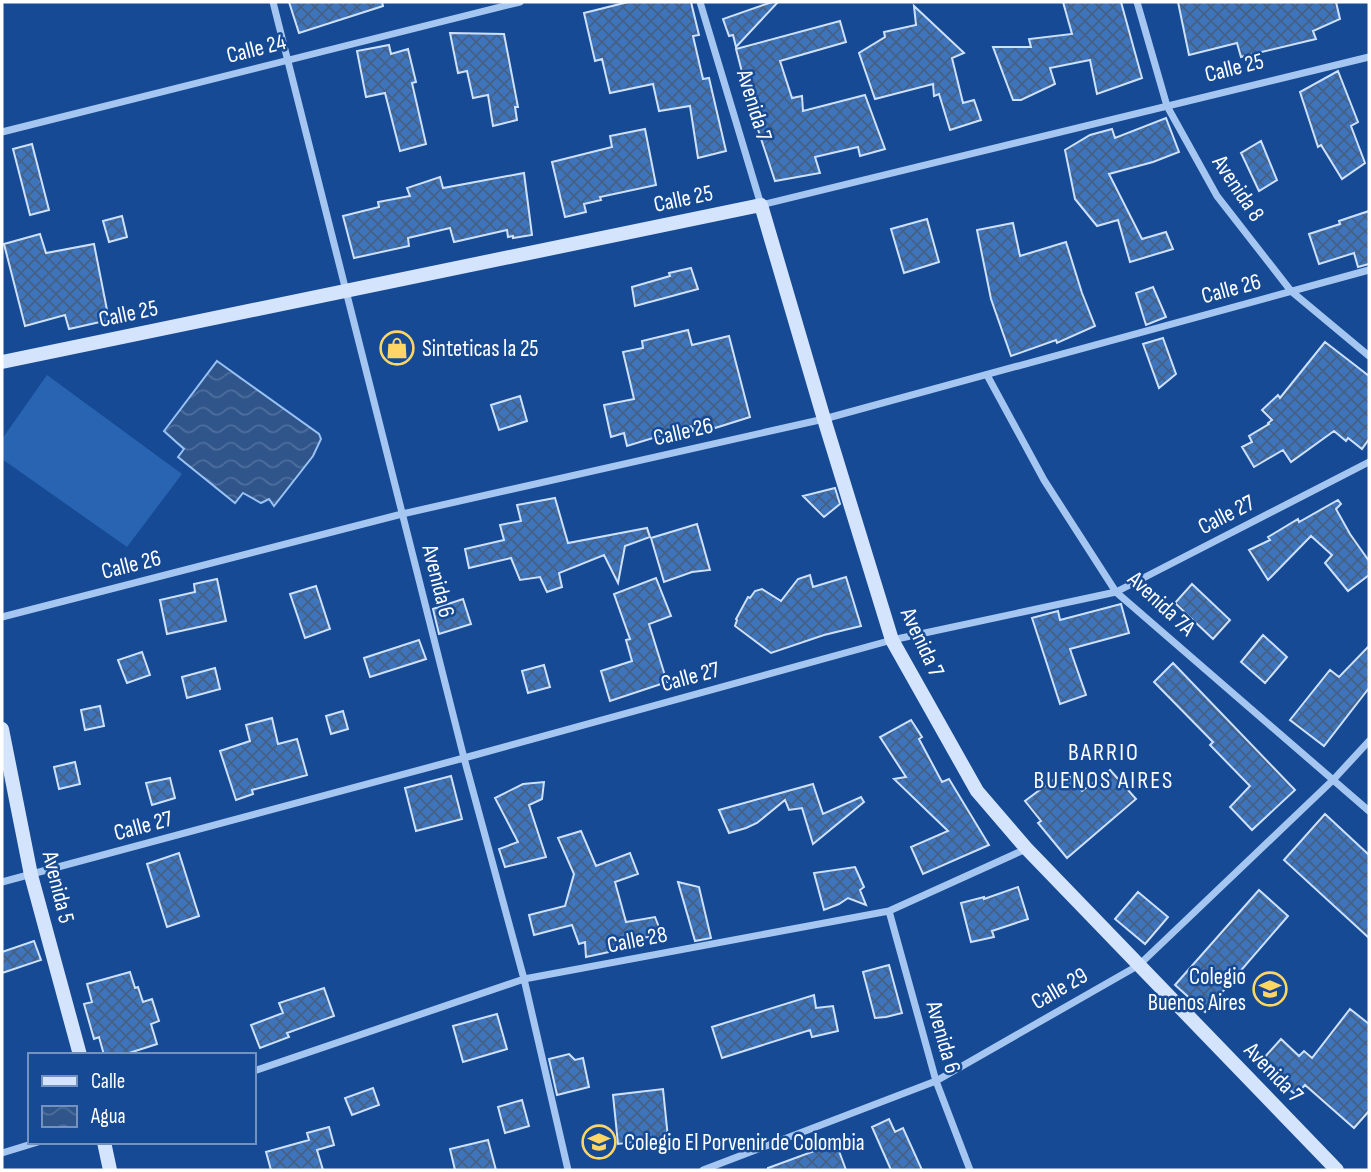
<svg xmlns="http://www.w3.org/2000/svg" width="1371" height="1172" viewBox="0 0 1371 1172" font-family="'Sofia Sans Condensed',sans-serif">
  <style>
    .pitch { fill: #2864b2 }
    .water { fill: url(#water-waves); stroke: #98c1f4; stroke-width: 2 }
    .building { fill: url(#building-cross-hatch); stroke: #cde1fc; stroke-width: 2 }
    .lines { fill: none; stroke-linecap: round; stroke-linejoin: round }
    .street { stroke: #a5c6f1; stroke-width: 7 }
    .secondary { stroke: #d4e4fc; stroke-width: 14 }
    .labels { text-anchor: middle; stroke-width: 5; stroke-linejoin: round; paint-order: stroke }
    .street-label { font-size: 23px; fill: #fff; stroke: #164a94 }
    .poi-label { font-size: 23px; fill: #fff; stroke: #164a94; text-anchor: start }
    .neighbourhood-label { font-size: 24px; letter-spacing: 2px; fill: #fff; stroke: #164a94 }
  </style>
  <defs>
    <pattern id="water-waves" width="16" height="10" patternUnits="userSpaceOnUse" patternTransform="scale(1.75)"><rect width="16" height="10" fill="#2f558b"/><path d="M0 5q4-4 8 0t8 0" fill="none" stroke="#4e6e9c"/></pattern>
    <pattern id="building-cross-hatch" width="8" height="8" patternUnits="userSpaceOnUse" patternTransform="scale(1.75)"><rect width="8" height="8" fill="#3e74bb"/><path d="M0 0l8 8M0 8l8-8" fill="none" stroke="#456084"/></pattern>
  </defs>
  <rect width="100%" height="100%" fill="#164a94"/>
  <path class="pitch" d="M47,375L182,474L127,547L2,459V439Z"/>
  <path class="water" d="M217,361L319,434L321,439L313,456L274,506L269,499L261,503L243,493L235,503L178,457L184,449L164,431Z"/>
  <path class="building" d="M289,2H382L383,6L299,33Z
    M628,2H691L699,35L693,36L703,79L709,78L726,151L698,158L690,106L659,111L653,84L610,93L602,59L595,61L584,13Z
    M772,2H778L736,47L733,35L729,36L723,19Z
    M1063,2H1121L1142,78L1097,94L1090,60L1050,68L1055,84L1021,100H1013L993,47H1031L1029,39L1072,34Z
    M1178,2H1336L1340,19L1313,31L1316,39L1241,57L1237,43L1189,55Z
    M914,6L964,53L952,58L963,103L974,100L981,120L950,130L939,94L934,96L933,84L875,99L859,53L885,37L884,32L916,25Z
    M840,21L846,42L780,61L792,98L802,96L803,111L865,95L885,149L860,156L858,147L815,157L820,173L775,181L739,72H742L736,49Z
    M450,33L504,34L518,107H515L517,120L493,126L488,95L473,98L467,71L458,73Z
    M389,45L391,54L408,49L416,82L412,83L426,144L400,151L385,93L366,97L357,51Z
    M1338,71L1358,122L1351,126L1365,163L1342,179L1321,145L1318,147L1300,92Z
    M1166,118L1179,152L1153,162L1109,174L1142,239L1166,232L1173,249L1130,262L1118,220L1097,226L1075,199L1065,150L1090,135L1112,129L1115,138Z
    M645,129L656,185L600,197L601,200L584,204L586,212L565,217L552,162L612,147L610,136Z
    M1261,141L1277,180L1259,191L1241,153Z
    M32,144L49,210L30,215L13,149Z
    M524,173L532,235L513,238V236L508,237L507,230L454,242L450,228L408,238L409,246L354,258L343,216L379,207L378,202L410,196L407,188L440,177L443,188Z
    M1369,211V264L1358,267L1354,253L1319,264L1309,234L1340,224L1339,221Z
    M122,216L127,237L109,242L103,221Z
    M927,219L939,262L904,273L891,229Z
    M1013,223L1020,256L1066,242L1082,293L1095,326L1057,343L1056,340L1011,356L991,299L977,230Z
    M40,234L46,253L94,244L109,320L69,329L65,315L25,326L4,244Z
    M691,268L698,289L635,306L632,287L670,276L669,273Z
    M1153,287L1166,317L1146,325L1136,293Z
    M688,330L692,345L729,336L750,417L715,428L714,427L693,431L692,426L627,446L624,433L611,437L604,405L634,399L623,352L643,348L642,341Z
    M1163,338L1176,374L1159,388L1143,344Z
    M1325,342L1369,376V439L1362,449L1348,438L1346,441L1334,431L1291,462L1283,450L1254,467L1242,447L1252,442L1249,436L1269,424L1268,423L1272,420L1262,410L1278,395L1280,398Z
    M520,396L527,421L499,430L491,405Z
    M835,488L840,504L824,517L803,496Z
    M555,498L568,543L647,528L650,537L625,546L618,583L604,555L559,573L562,587L547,592L540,577L520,580L511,558L469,568L465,549L504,540L500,525L521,521L517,505Z
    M1338,500L1341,504L1336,509L1350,534L1369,561V575L1348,591L1325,563L1332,555L1311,536L1268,580L1249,550L1270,540L1268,537L1298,519L1299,522Z
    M697,524L710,570L692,572L664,582L651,538Z
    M810,575L813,587L846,577L861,626L824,635L771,653L735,626L737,620L736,619L748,597L750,598L755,591L762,589L781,601L798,579Z
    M656,578L671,616L649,624L667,682L610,701L601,671L632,661L626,640L630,639L614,594Z
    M217,579L226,621L167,634L160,600L195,592L194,584Z
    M1192,584L1230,620L1213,639L1175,603Z
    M316,586L330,629L305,638L290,594Z
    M463,599L471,624L439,634L433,609Z
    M1121,604L1129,633L1070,649L1086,695L1060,704L1032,618L1058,611L1060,620Z
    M1263,635L1287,657L1265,683L1241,662Z
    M419,640L426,659L370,677L364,658Z
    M1369,646V688L1324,746L1290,720L1330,670L1339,677Z
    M142,652L150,675L127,683L118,660Z
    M1173,663L1295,790L1252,830L1230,807L1250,786L1210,745L1213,742L1154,682Z
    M544,665L550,687L528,693L522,671Z
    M215,668L220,689L187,698L182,677Z
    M100,706L104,726L85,730L81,710Z
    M343,711L348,729L331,734L326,716Z
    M272,718L278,744L297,739L307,775L252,790L253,794L236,800L220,751L250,741L246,725Z
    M911,720L922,737L919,739L942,782L949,779L989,845L923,874L911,847L948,831L894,779L906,777L880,737Z
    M75,762L80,784L59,789L54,767Z
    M1110,770L1136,799L1067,858L1038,823L1041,821L1025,801L1065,771L1082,791Z
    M451,776L462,819L416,831L405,788Z
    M170,778L175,798L152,805L146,783Z
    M544,782L542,799L529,805L546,857L505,867L499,849L518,842L495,798L523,784Z
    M813,784L823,814L861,797L864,802L813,844L802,808L789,810L785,800L757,823L746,828L729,833L719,810Z
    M1325,814L1369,855V938L1284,860Z
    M581,831L596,866L630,853L638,874L615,882L626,922L655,917L662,935L621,941L623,949L586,957L585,942L579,944L572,925L534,935L529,915L565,906L574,874L558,838Z
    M179,853L199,916L167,927L147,864Z
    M855,867L864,887L860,890L866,905L848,898L839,904L824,910L814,873Z
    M678,882L699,887L711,938L695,941Z
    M1018,887L1028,919L992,931L994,937L971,942L961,903L984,897V899Z
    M1259,890L1288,916L1205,1012L1175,985Z
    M1138,892L1168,917L1145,944L1115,919Z
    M34,941L41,960L2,973V952Z
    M889,965L902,1013L886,1017L875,1018L863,972Z
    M130,972L135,988L138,987L143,1002L152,999L159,1021L151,1024L157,1044L123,1055H104L99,1037L94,1039L84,1004L92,1002L87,984Z
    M324,988L334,1016L287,1033L289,1037L260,1048L251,1025L283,1013L279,1003Z
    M814,995L816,1008L833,1006L838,1031L812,1037L810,1030L722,1058L712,1027Z
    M1350,1009L1369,1024V1111L1354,1128L1305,1085L1296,1095L1276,1078L1278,1075L1262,1060L1281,1039L1299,1056L1304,1051L1312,1058Z
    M497,1014L507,1049L463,1062L453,1026Z
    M569,1054L575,1060L583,1058L589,1087L557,1095L549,1059Z
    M373,1088L379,1105L352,1115L345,1098Z
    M663,1089L668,1138L618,1144L613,1095Z
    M522,1100L529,1126L505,1133L498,1107Z
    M889,1119L895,1132L903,1128L922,1170H891L872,1127Z
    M329,1127L334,1145L317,1150L323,1170H271L266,1152L309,1140L307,1133Z
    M488,1140L496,1170H455L450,1149Z
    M836,1143L846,1170H768V1168Z"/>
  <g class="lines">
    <path class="street" d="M273,2L464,758L524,979L568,1170
      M700,2L761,205L1369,57
      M1137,2L1167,106L1217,196L1291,291L1369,356
      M2,132L520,2
      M987,375L1044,480L1116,592L1369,811
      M2,617L402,514L824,419L1369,270
      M2,882L464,758L892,640L1116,592L1369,462
      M889,911L936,1081L970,1170
      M254,1071L524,979L889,911L1026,849
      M2,1153L38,1142
      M703,1170L936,1081L1139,965L1334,779L1369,741"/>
    <path class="secondary" d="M2,362L761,205L824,419L892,640L977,791L1026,848L1337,1170
      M2,729L31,875L80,1055
      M104,1142L110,1170"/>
  </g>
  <defs>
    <symbol id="shop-ring" viewBox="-11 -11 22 22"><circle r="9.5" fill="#164a94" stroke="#ffd665" stroke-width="1.5"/><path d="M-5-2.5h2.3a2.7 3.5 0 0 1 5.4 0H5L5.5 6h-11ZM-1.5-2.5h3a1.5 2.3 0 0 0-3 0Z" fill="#ffd665"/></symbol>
    <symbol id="school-ring" viewBox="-11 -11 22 22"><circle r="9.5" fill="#164a94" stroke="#ffd665" stroke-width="1.5"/><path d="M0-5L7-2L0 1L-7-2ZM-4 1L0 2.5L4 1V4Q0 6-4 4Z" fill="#ffd665"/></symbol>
  </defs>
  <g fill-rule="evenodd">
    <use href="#shop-ring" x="378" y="329" width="38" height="38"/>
    <use href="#school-ring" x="1251" y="970" width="38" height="38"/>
    <use href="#school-ring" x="580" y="1123" width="38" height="38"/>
  </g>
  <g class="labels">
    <g class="street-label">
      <text transform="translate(256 48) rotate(-14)" y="8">Calle 24</text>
      <text transform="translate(1234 67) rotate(-14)" y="8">Calle 25</text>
      <text transform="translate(755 105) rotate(73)" y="8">Avenida 7</text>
      <text transform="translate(1239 188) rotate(56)" y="8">Avenida 8</text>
      <text transform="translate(683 198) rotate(-12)" y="8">Calle 25</text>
      <text transform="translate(1231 288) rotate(-15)" y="8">Calle 26</text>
      <text transform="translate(128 313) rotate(-12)" y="8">Calle 25</text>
      <text transform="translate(683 431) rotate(-13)" y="8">Calle 26</text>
      <text transform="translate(1226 514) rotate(-27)" y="8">Calle 27</text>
      <text transform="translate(131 564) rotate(-14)" y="8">Calle 26</text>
      <text transform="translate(439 581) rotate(76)" y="8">Avenida 6</text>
      <text transform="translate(1162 603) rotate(43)" y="8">Avenida 7A</text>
      <text transform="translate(923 642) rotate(65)" y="8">Avenida 7</text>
      <text transform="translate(690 676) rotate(-15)" y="8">Calle 27</text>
      <text transform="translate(143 825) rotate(-15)" y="8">Calle 27</text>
      <text transform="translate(59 887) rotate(76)" y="8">Avenida 5</text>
      <text transform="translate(637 939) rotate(-11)" y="8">Calle 28</text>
      <text transform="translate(1059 988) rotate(-30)" y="8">Calle 29</text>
      <text transform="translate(944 1037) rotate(74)" y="8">Avenida 6</text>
      <text transform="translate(1274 1072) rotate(46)" y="8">Avenida 7</text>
    </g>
    <g class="poi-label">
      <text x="422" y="356">Sinteticas la 25</text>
      <text x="1246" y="984" text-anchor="end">Colegio<tspan x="1246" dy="26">Buenos Aires</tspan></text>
      <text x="624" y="1150">Colegio El Porvenir de Colombia</text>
    </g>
    <g class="neighbourhood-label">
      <text x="1104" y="760">BARRIO<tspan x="1104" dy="28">BUENOS AIRES</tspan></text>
    </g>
  </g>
  <rect width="1371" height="1172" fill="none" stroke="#ffffff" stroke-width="7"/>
  <rect x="28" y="1053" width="228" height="91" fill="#164a94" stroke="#7392bf" stroke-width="2"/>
  <rect x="42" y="1076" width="35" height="10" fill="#d4e4fc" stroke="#7392bf" stroke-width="2"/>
  <text x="91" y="1088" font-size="21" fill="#ffffff">Calle</text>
  <rect x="42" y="1106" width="35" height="21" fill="url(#water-waves)" stroke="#7392bf" stroke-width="2"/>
  <text x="91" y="1123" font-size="21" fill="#ffffff">Agua</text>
</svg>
